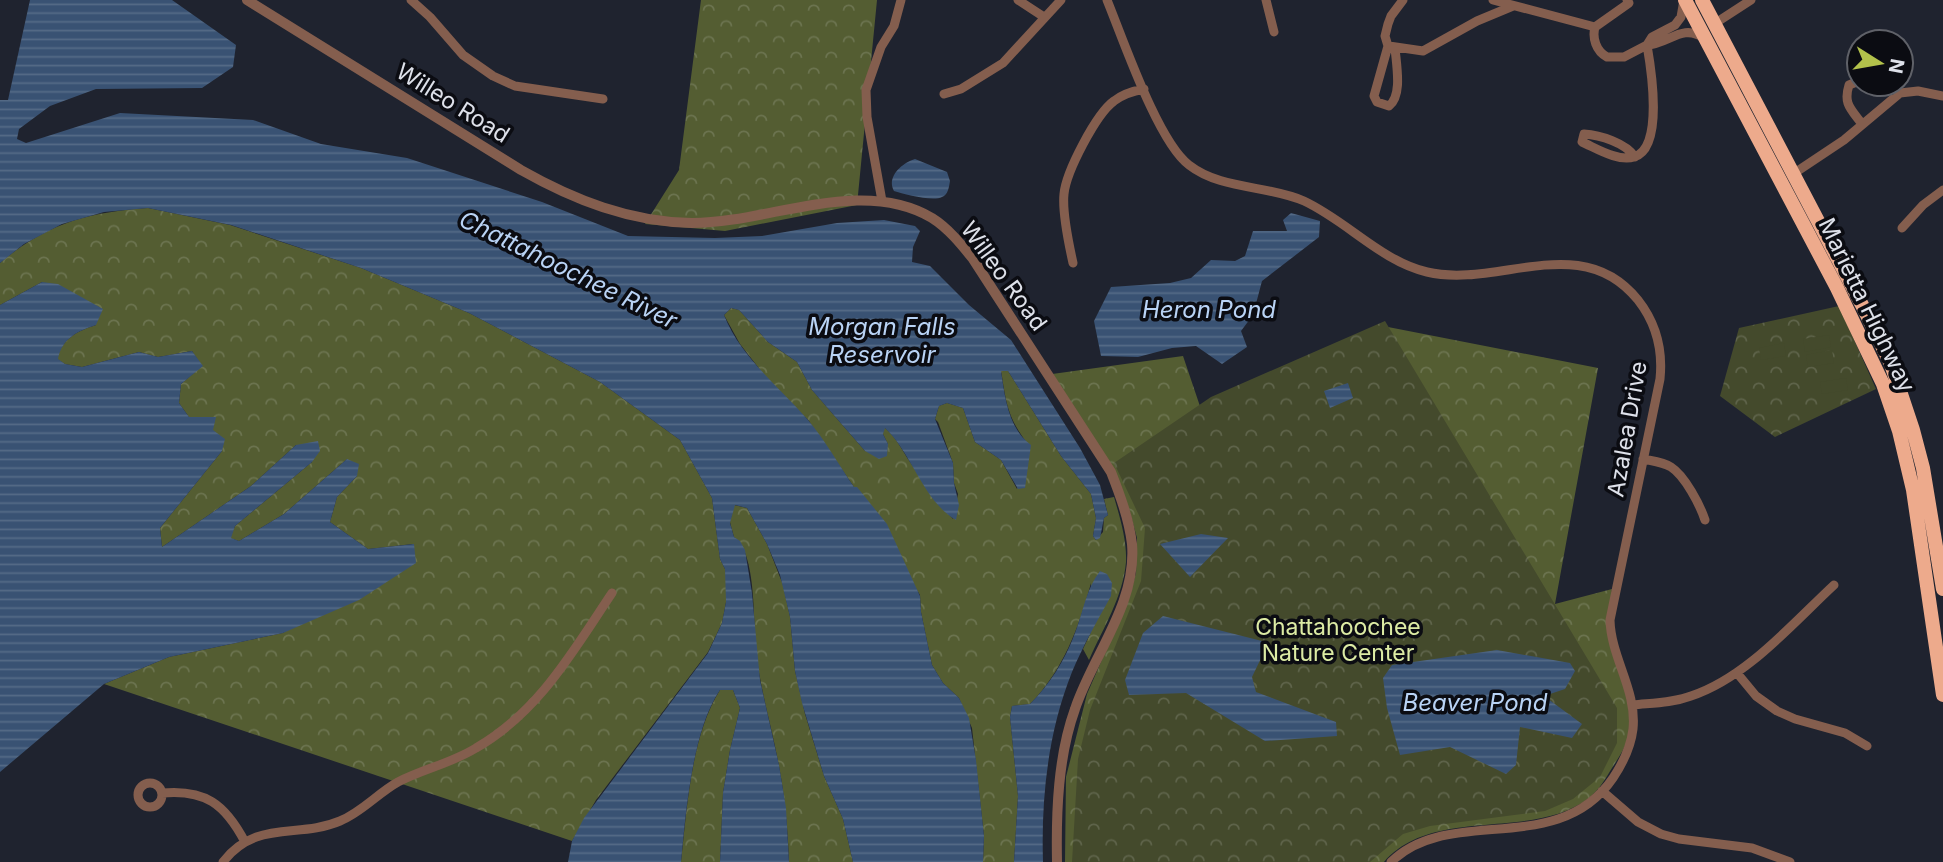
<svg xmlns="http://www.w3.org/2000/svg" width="1943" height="862" viewBox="0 0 1943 862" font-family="Inter,sans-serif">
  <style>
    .forest { fill: url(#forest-crowns) }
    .park { fill: url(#park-crowns) }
    .pitch { fill: #444a2c }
    .water { fill: url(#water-rules) }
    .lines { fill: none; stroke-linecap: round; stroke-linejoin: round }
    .minor { stroke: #845e4e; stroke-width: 9 }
    .tertiary { stroke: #845e4e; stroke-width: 10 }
    .trunk { stroke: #edaa8c; stroke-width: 14 }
    .labels { text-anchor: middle; stroke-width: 7; stroke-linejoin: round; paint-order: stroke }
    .street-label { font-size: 23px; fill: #dee1ea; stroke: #0b0c12 }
    .park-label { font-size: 23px; fill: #dceba4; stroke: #0b0c12 }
    .water-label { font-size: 24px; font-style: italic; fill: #b9d3f5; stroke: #0b0c12 }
  </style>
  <defs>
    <pattern id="forest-crowns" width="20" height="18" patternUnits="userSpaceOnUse" patternTransform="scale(1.75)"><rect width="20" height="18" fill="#545d32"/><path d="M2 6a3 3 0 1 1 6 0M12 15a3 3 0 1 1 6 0" fill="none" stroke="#6c7450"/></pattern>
    <pattern id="park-crowns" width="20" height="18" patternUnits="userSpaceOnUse" patternTransform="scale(1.75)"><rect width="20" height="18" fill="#444a2c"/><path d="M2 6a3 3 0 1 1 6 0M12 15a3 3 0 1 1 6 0" fill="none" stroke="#5f644b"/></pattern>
    <pattern id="water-rules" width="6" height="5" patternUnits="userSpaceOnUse" patternTransform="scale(1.75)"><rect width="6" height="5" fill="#395273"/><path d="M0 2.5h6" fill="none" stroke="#556b87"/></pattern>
  </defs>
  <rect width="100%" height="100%" fill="#1f232f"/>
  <path class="forest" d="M701,0H877L857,205L725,231L645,224L679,170Z
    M148,208L230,225L361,268L469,313L600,382L680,440L712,498L720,559L725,569L727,580L726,602L722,623L708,652L596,800L572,841L104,684L169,657L283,633L413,544L368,549L330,522L337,497L357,476L347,459L284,514L239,541L230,538L235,526L312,462L296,445L251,486L162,547L160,528L222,451L189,417L179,403L181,384L202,366L192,351L158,357L139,352L82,367L65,364L57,359C62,338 78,331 96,325L42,282L0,305V263C46,224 88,212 148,208Z
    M731,308L739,310L768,342L797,362L812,390L865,451L888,444L883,434L884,427C898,440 900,447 910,462C923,482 937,501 953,519L958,494L954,483L953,463L938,422L935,419L939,406L947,403L963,408L975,442L1001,460L1017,489L1027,443C1007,416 1006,402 1001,370L1008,371L1061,456L1091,494L1096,518L1093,536L1096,540L1103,532L1104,518L1108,515L1104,499L1114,497C1120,518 1127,540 1126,562C1123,597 1103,628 1089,660L1083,649L1091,632V583C1079,627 1063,671 1030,704L1012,706L1010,717L1018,796L1014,862H983L984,836L972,728L959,698L943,683L932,665L921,612L920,595L854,487L809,421L765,376L740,344L724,315Z
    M1388,327L1598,368L1555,604L1612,589C1611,603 1607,623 1610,637C1618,666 1634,694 1631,725C1630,740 1620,756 1612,768C1606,778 1599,790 1589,798C1531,842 1434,805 1384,862H1065L1066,777L1087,694L1129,598L1136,573L1137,538L1129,509L1045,375L1183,356L1299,699Z
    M734,505L747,508L767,544L783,585L790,617L795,671L805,714L824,776L843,819L853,862H789C788,830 785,798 779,766C772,727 760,690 756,650C753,623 757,553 734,537L730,522Z
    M720,690H733L740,708L730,750L723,793L720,862H681C687,808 691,736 720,690Z"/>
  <path class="park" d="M1839,306L1876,389L1775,437L1720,396L1739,328Z
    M1385,321L1617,708V743L1600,777L1573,799L1545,811L1430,826L1403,834L1370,862H1072L1078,759L1090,710L1141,581L1145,528L1114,463L1211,397Z"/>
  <path class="pitch" d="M1829,335L1831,347L1805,352L1803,339Z
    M1784,343L1786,356L1761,360L1759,348Z
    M1832,350L1834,363L1808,367L1806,355Z
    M1846,378L1848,390L1822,394L1820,382Z"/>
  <path class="water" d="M30,0H172L236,45L233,67L202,88L96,89L50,106L19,129L17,139L26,143L120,113L253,120L321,144L407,158L542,202L628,236L715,238L762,236L837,223L884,220L915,226L920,231L913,247L912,262L930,266L969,305L1011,340L1080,448L1100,485L1108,515L1104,518L1100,538L1096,540L1093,536L1096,518L1091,494L1061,456L1008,371H1001C1005,397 1008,428 1031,445L1025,488L1018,489L1001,460L975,442L963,408L947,403L939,406L935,419L953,463L954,483L959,505L956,520C923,501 912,453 885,428L883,434L888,444L887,456L879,459L865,451L825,405L812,390L797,362L768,342L739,310L731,308L724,315C741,358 779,386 808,420C825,440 839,465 854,487H857L887,524L920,596L921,612L932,665L943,683L959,698L969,718L976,760L984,836L983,862H853L843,819L824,776L802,703L795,671L790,617L780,575L767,544L747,508L735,505L730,523L734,537L740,541L745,550L752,593L760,680L779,765L786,808L789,862H720L723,793L730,750L740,708L733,690H720C692,731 686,812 681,862H568L572,841L584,818L708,653L722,623L726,602L725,569L720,559L712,498L680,440L600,382L469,313L361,268L231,225L148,208L104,212L62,224L24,244L0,263V100H8Z
    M915,159L947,172L950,181C949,187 948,195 942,197C933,202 904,194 894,191C886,177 902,163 915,159Z
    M1291,213L1320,221L1319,237L1262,281L1253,315L1241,331L1247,347L1222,364L1196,346L1172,348L1138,357L1101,356L1094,321L1111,287L1170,283L1191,278L1211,260L1235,261L1245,256L1253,231H1287L1283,220Z
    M42,282L58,284L103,309L96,325C78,331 62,338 58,359L65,364L82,367L139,352L158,357L192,351L203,366L181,384L179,403L189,417H216L213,430L225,439L222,451L160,528L162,547L251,486L296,445L318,441L320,451L312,462L235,526L231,538L239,541L284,514L347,459L359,464L357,476L337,497L330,522L368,549L414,544L416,563L359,600L283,633L169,657L104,684L0,772V305Z
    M1348,383L1353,398L1330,408L1324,391Z
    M1201,534L1228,538L1190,577L1160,544Z
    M1100,571L1107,574L1112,583L1111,596C1097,621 1083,646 1072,672C1048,732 1041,798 1043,862H1014L1018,796L1010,717L1012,706L1030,704C1050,684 1065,660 1075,633C1083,612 1086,589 1100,571Z
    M1163,616L1262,641L1266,648L1252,677L1256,692L1336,722L1337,736L1265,741L1186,693L1129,695L1125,680L1143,633Z
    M1497,650L1570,663L1575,671L1565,689L1544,696L1582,724L1572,738L1520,727L1516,765L1506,774L1450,747L1400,755L1387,708L1383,678L1392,665Z"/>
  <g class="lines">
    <path class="minor" d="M411,0L430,17L463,55L493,76L515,86L603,99
      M1018,0L1044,17
      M1107,0C1123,39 1158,142 1189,165C1221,190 1268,185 1304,201C1347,221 1381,261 1427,272C1498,289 1581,229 1638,300C1656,323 1663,350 1660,379L1610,620C1611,658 1637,690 1633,729C1631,746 1623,763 1613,778C1558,859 1449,804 1391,862
      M1266,0L1274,32
      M1493,0L1595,27
      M1627,0L1629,3L1595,27C1592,38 1596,51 1607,57H1624L1647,45L1652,37L1675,25L1681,17L1684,0
      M1714,24L1751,0
      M1647,45C1669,44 1682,23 1704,38
      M1389,46L1423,51L1477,21L1513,6
      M1395,47C1396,64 1403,95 1389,106L1377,102L1374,96L1388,46L1385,36L1388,24L1391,16L1403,0
      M1859,81L1849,85C1843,104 1851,109 1862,124
      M1880,84L1900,93L1918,91L1943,96
      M944,94L961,89L1003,63L1061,0
      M1635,157C1626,143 1600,135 1584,134L1582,142C1596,148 1618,162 1634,157C1664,148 1651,68 1647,45
      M1793,174L1844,140L1900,93
      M882,201L867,117L866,90L881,47L894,26L901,0
      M1902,228L1923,205L1943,190
      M1073,263C1069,245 1062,213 1064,194C1066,172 1096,114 1114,101C1123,94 1133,91 1144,89
      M1643,459C1652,461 1663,462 1671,467C1685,476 1700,505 1705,520
      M1737,673L1756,696L1777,711L1795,719L1845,733L1867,746
      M1633,705C1652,703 1672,703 1691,696C1746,678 1792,624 1834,585
      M138 795a12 12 0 1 1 24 0a12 12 0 1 1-24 0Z
      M1602,791L1638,822L1661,834L1679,839L1752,848L1790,862
      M162,793C205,789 225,804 245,842
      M223,862C256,819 298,839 340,821C362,812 378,793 398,782C423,769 452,763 476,748C539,712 573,651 612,593"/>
    <path class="tertiary" d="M247,0L521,170C574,200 630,222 692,223C769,223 861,176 932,218C948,228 961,244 973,259L1111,472C1120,495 1129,519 1132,544C1137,604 1093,655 1075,709C1058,756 1056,812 1057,862"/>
    <path class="trunk" d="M1685,0L1837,288L1883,384L1899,431L1913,490L1943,695
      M1702,0L1862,305L1891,364L1913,430L1923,468L1943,589"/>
  </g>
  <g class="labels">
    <g class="street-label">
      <text transform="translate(453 103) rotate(32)" y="8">Willeo Road</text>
      <text transform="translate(1004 276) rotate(54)" y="8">Willeo Road</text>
      <text transform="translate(1867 305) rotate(64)" y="8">Marietta Highway</text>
      <text transform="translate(1627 429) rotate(-80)" y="8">Azalea Drive</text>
    </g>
    <g class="park-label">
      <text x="1338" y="635">Chattahoochee<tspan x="1338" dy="26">Nature Center</tspan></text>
    </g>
    <g class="water-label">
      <text transform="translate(568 270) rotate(26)" y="8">Chattahoochee River</text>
      <text x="1209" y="318">Heron Pond</text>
      <text x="882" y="335">Morgan Falls<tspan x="882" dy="28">Reservoir</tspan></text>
      <text x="1475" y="711">Beaver Pond</text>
    </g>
  </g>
  <g transform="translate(1880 63) rotate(101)"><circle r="33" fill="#0b0c12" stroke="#5f6168" stroke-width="2"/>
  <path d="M0-5L12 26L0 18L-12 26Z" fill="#b3c24b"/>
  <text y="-10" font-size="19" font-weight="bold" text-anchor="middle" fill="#dee1ea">N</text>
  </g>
</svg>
